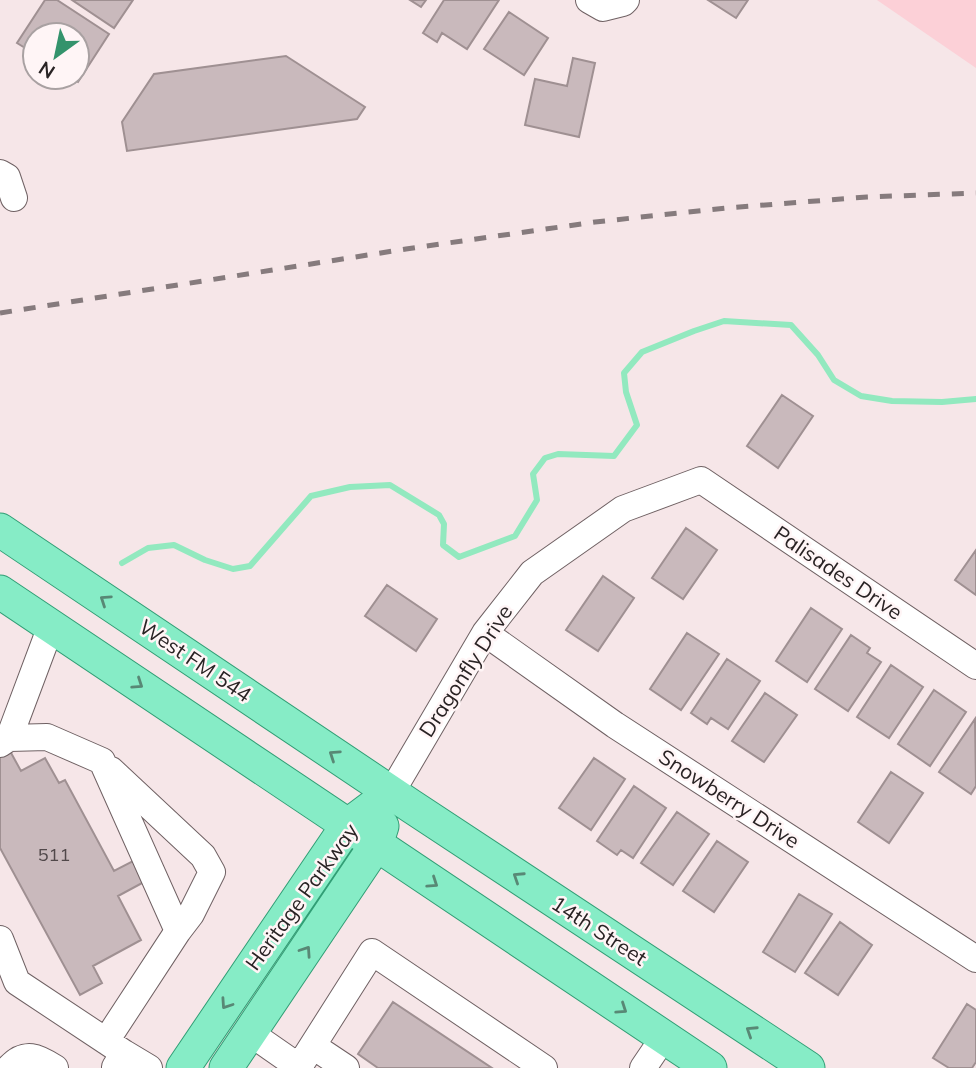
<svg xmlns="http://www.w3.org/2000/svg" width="976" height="1068" viewBox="0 0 976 1068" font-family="Mulish,sans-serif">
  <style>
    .green { fill: #fcd0d7 }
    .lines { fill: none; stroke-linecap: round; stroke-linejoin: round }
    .stream { stroke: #92e9bf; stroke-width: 6 }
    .building { fill: #c9b9bc; stroke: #9f9092; stroke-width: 2 }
    .minor-casing { stroke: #6f6163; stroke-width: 28 }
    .major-casing { stroke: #319e75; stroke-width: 35 }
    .minor { stroke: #fff; stroke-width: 26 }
    .major { stroke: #86ecc6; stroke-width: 33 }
    .rail { stroke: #867b7d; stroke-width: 5; stroke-dasharray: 12 12; stroke-linecap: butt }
    .oneway { stroke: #588875 }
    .labels { text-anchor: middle; stroke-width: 5; stroke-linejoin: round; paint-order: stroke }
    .number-label { font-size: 18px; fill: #51484a }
    .street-label { font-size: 21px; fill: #292324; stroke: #fff5f6 }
  </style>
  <rect width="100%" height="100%" fill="#f6e6e8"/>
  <path class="green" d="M877,0H976V68Z"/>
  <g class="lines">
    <path class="stream" d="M122,563L148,548L174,545L205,560L233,569L250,566L311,496L350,487L390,485L439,515L444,524L443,545L459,557L515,536L537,500L533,474L545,458L558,454L614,456L637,425L626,392L624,373L642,352L694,331L724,321L791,325L818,355L834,380L861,396L892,401L942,402L976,399"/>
  </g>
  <path class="building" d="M45,0H57L109,34L78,82L70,77H77V35H35V54L17,43Z
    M72,0H133L114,28Z
    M410,0H426L421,7Z
    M444,0H499L467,49L442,33L437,42L423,33Z
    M708,0H748L736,18Z
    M509,12L548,38L524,75L484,49Z
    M286,56L365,107L357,119L127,151L122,122L154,74Z
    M573,58L595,63L579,137L525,125L535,79L567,86Z
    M782,395L813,416L778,468L747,446Z
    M686,528L717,550L683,599L652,578Z
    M976,550V595L955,580Z
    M603,576L634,598L598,651L566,630Z
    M387,585L437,619L416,651L365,616Z
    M811,608L842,629L807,682L776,661Z
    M687,633L719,654L681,710L650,689Z
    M851,635L870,648L867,653L881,662L848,711L815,689Z
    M727,659L760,681L728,729L711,718L707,724L691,713Z
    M891,665L923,687L889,738L857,717Z
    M934,690L966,712L930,766L898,744Z
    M765,693L797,715L764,762L732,741Z
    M975,719L976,786L971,794L939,772Z
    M10,751L21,771L45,758L59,783L65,780L114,871L133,861L144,882L118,896L141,940L93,966L102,983L80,995L0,848V756Z
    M594,758L625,779L591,830L559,808Z
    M891,772L923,793L889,843L858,822Z
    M634,786L666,808L633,858L621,850L617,855L597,841Z
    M677,812L709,834L673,885L641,863Z
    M717,841L748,862L714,912L683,891Z
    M799,894L832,914L795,972L763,952Z
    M840,922L872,945L838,995L805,973Z
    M393,1002L492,1068H378L358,1054Z
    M967,1004L976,1010V1062L972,1068H949L933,1058Z"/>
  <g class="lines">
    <defs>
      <path id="minor" d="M589,0L603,8L623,3L626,0
        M0,173L7,177L14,198
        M485,633L615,725L976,959
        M9,738L47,737L102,761L178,931L106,1041
        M0,744L9,738L51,626
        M111,770L203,856L212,872L191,914L178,931
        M391,793L485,633L532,573L623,509L701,480L976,666
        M0,939L17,982L124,1053
        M250,1033L299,1067L372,952L544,1068
        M313,1046L346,1068
        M115,1067L124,1053L149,1068
        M9,1068C25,1050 38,1057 55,1068
        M643,1068L664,1037"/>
      <path id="major" d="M0,530L411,806L808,1068
        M0,592L710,1068
        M183,1068L347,826L391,793
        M226,1068L376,845L382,826"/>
    </defs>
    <use href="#minor" class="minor-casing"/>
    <use href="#major" class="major-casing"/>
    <use href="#minor" class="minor"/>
    <use href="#major" class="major"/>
    <path class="rail" d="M0,313L406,249L595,222L726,208L867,197L976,193"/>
  </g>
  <defs><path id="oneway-chevron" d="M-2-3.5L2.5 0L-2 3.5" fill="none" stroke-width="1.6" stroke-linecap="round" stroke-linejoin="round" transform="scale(1.75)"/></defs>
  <g class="oneway">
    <use href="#oneway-chevron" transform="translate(105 600) rotate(-146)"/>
    <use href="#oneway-chevron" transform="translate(138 684) rotate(34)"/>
    <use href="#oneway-chevron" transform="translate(334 755) rotate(-146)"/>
    <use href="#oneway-chevron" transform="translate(518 877) rotate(-147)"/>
    <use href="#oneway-chevron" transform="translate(433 883) rotate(34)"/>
    <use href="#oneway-chevron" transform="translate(306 951) rotate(-56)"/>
    <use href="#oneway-chevron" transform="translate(226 1004) rotate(124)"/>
    <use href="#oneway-chevron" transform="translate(622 1009) rotate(34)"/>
    <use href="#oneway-chevron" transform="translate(751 1031) rotate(-147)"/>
  </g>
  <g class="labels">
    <g class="number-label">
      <text x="54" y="861">511</text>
    </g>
    <g class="street-label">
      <text transform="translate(838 573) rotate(34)" y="7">Palisades Drive</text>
      <text transform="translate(195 661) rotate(34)" y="7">West FM 544</text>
      <text transform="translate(466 671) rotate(-57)" y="7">Dragonfly Drive</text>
      <text transform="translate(729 799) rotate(33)" y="7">Snowberry Drive</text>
      <text transform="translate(302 897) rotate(-54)" y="7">Heritage Parkway</text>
      <text transform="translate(599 931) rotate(33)" y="7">14th Street</text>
    </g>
  </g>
  <g transform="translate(56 56) rotate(213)"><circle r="33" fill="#fff5f6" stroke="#a9a1a2" stroke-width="2"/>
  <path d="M0-5L12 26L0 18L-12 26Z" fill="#34936c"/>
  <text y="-10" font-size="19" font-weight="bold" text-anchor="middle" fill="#292324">N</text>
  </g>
</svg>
